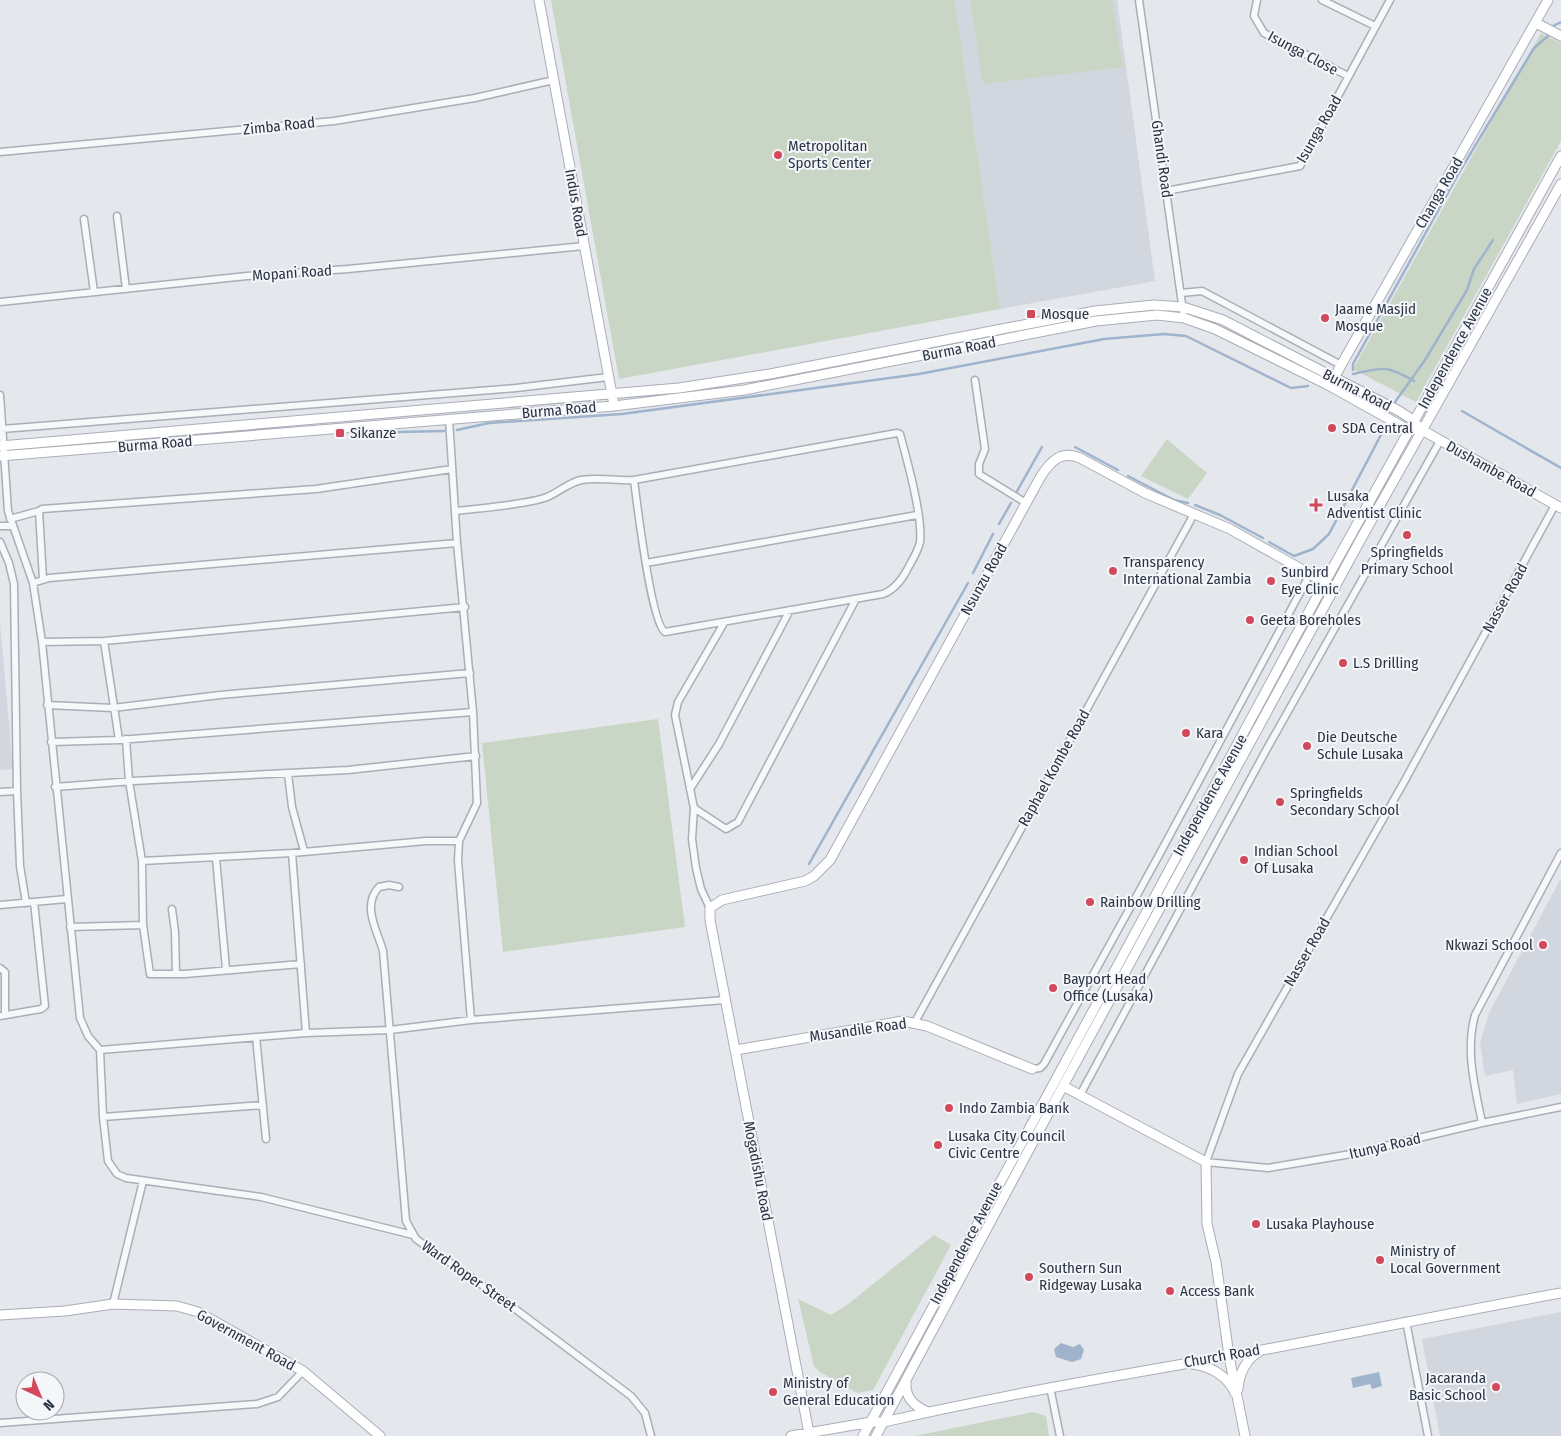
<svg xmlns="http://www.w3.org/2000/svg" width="1561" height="1436" viewBox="0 0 1561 1436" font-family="'Fira Sans Condensed',sans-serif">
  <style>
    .built { fill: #d2d6de }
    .green { fill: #c9d6c5 }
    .water { fill: #9fb4cc }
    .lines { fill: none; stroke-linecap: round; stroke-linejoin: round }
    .stream { stroke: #9fb4cc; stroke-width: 2.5 }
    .street-casing { stroke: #a9aeb7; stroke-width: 9 }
    .secondary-casing { stroke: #a9aeb7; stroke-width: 11 }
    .street { stroke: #f7f8fa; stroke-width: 6 }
    .secondary { stroke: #fff; stroke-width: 9 }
    .poi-dot { fill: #d1495b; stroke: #f4f6f9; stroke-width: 2 }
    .labels { text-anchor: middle; stroke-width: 4; stroke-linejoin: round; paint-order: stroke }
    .street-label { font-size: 15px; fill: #2b3445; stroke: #f4f6f9 }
    .poi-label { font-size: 15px; fill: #2b3445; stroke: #f4f6f9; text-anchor: start }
  </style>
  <rect width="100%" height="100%" fill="#e4e7ec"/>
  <path class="built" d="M955,0H1117L1155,281L1000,309Z
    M0,622L13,769L0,770Z
    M1561,878V1094L1517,1104L1513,1070L1485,1076L1480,1043L1489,1013Z
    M1561,1312V1436H1440L1422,1339Z"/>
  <path class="green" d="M551,0H955L1000,309L619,379Z
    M970,0H1112L1123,67L983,84Z
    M1541,33L1561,43V141L1416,402L1353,369Z
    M1167,439L1207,473L1188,499L1141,476Z
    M658,719L685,927L503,952L482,743Z
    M934,1235L951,1245L873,1390L857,1393L820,1372L814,1366L798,1299L831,1315L847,1305Z
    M1033,1412L1046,1416L1049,1436H914Z"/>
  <path class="water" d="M1061,1343L1073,1347L1080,1344L1084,1350L1081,1359L1072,1362L1056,1357L1054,1349Z
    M1379,1372L1382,1386L1372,1389L1370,1384L1353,1388L1351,1378Z"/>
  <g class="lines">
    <path class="stream" d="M1553,26L1561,22
      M1353,370V364L1460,171L1534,48L1548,36
      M1353,374C1384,367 1386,365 1414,381
      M1395,402L1425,360L1467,290L1474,269L1493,240
      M1462,411L1561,468
      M457,430L489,423L622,414L919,374L1104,339L1164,334L1186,336L1291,388L1308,386
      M356,433L444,431
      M1075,447L1118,470
      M1128,476L1174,500L1188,503
      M1016,493L1042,447
      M1195,505L1220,515L1263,538
      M999,524L1011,503
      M1269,542L1294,556L1313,549L1329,534L1384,429
      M973,573L993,534
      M809,864L968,583"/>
    <defs>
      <path id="street" d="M1139,0L1184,318
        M1257,0L1254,16L1264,33L1348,76
        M1322,0L1375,26
        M0,152L334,121L475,98L554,80
        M1166,191L1300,166L1390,0
        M117,216L126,289
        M84,219L94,292
        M1181,293L1202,291L1341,365
        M0,302L247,276L348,269L584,246
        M975,380L985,449L979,464V474L1026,503
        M0,395L8,511L33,583L42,642L80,1018L88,1036L100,1050L306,1033L390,1030L471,1020L725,1000
        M449,419L457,543L473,712L477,803L459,841L458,861L471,1020
        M2,429L516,388L608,377
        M1555,505L1404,782L1238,1074L1206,1162L1268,1168L1351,1154L1482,1123L1561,1107
        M456,511C480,508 526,505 547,497C559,492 568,483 581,480C601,477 615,481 634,480L897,433L900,434C907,460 923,517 920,542C918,552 911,562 907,570C901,581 894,590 883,594L665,632C651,623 637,503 634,480
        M10,519L39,511
        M0,526H12
        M0,542L9,563L14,584L17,791L0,792
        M646,563L917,515
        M43,579L39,511L42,509L316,489L452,469
        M33,583L49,578L457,543
        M104,641L119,740
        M42,642L104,641L465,607
        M47,705L113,708L220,695L470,673
        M126,739L129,781L142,861L143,925L150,974H185L301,964
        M51,742L119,740L473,712
        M288,774L292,807L304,851
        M55,787L133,781L348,770L476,756
        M690,789L719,744L790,610
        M17,791L20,866L26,903
        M694,808L726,829L738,822L856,599
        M292,853L306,1033
        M216,858L226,969
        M142,861L292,853L426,841H459
        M399,887L389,885L379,887C361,906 378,932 383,951L406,1221L416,1239L502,1299L631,1396L645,1413L651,1436
        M0,905L67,899
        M710,908L701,889L696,868L692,839L694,808L675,715L678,702L724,623
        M172,909L175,932L176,974
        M70,927L143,925
        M0,968L5,972V1015
        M0,1016L41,1009L45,1006L34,902
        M915,1022L1194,514
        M256,1037L266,1139
        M100,1050L103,1117L108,1161L117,1174L126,1178L261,1197L413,1235
        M1032,1069L1040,1068L1044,1064L1158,857L1310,574
        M1080,1095L1264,754L1440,441
        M103,1117L263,1105
        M1482,1123C1475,1087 1465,1051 1475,1015L1561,853
        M113,1304L143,1181
        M1406,1321L1428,1436
        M1050,1387L1060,1436
        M0,1423L257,1404L278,1397L303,1371"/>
      <path id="secondary" d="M539,0L613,400
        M1536,23L1561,36
        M1331,383L1548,0
        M0,446L679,388L770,374L1095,311L1154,305L1183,307L1223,320L1399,411L1410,418L1422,430L1561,508
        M0,456L614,406L744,390L1096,321L1157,315L1184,318L1215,329L1330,386L1405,428L1422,430
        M736,1050L903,1021L927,1026L1032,1069
        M1063,1086L1206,1162L1207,1224L1216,1262L1229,1356L1245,1436
        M0,1315L65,1311L113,1304L177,1306L198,1312L303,1371L380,1436
        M1192,1364C1210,1366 1228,1376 1235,1393
        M906,1382C905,1398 914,1406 928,1412
        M1238,1389C1239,1374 1246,1359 1259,1352
        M809,1433L710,920V908L722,900L805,881L814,876L830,860L1041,476C1051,461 1061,450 1080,458L1145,493L1230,529L1335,588
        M791,1436L871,1422H884C998,1396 1114,1376 1230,1356C1340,1336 1450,1313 1561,1293
        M863,1436L1325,582L1561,156
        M876,1436L1063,1086L1362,537L1561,184"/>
    </defs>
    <use href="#street" class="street-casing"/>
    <use href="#secondary" class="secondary-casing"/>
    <use href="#street" class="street"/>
    <use href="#secondary" class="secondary"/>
  </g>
  <g class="poi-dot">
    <circle cx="778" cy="155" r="5"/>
    <rect x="1026" y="309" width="10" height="10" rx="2.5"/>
    <circle cx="1325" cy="318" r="5"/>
    <circle cx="1332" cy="428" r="5"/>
    <rect x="335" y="428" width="10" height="10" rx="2.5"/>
    <path d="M1313.5 497.5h5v5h5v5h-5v5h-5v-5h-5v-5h5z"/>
    <circle cx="1407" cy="535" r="5"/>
    <circle cx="1113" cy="571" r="5"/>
    <circle cx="1271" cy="581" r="5"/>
    <circle cx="1250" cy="620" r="5"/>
    <circle cx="1343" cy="663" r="5"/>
    <circle cx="1186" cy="733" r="5"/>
    <circle cx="1307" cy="746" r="5"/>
    <circle cx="1280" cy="802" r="5"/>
    <circle cx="1244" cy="860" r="5"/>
    <circle cx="1090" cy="902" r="5"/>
    <circle cx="1543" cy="945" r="5"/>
    <circle cx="1053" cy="988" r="5"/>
    <circle cx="949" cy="1108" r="5"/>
    <circle cx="938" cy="1145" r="5"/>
    <circle cx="1256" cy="1224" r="5"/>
    <circle cx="1380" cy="1260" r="5"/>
    <circle cx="1029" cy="1277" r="5"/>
    <circle cx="1170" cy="1291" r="5"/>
    <circle cx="1496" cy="1387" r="5"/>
    <circle cx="773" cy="1392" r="5"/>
  </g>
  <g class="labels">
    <g class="street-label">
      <text transform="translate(1303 53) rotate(28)" y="5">Isunga Close</text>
      <text transform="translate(279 126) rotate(-6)" y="5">Zimba Road</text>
      <text transform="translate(1319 129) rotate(-60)" y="5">Isunga Road</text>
      <text transform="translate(1162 159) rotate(82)" y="5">Ghandi Road</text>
      <text transform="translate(1439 193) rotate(-60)" y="5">Changa Road</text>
      <text transform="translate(576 203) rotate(80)" y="5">Indus Road</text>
      <text transform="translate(292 273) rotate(-4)" y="5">Mopani Road</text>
      <text transform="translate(1455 348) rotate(-61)" y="5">Independence Avenue</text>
      <text transform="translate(959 349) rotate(-11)" y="5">Burma Road</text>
      <text transform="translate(1357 390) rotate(27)" y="5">Burma Road</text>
      <text transform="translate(559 410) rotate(-5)" y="5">Burma Road</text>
      <text transform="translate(155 444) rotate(-5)" y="5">Burma Road</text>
      <text transform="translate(1491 469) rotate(29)" y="5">Dushambe Road</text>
      <text transform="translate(984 579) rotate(-61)" y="5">Nsunzu Road</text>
      <text transform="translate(1505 598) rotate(-61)" y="5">Nasser Road</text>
      <text transform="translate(1054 768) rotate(-61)" y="5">Raphael Kombe Road</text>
      <text transform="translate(1210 795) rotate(-61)" y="5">Independence Avenue</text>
      <text transform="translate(1307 952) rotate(-60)" y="5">Nasser Road</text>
      <text transform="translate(858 1030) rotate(-8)" y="5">Musandile Road</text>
      <text transform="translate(1385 1146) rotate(-13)" y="5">Itunya Road</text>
      <text transform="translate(758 1171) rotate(79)" y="5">Mogadishu Road</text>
      <text transform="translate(966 1243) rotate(-62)" y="5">Independence Avenue</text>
      <text transform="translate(469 1276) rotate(35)" y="5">Ward Roper Street</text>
      <text transform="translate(246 1340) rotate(29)" y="5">Government Road</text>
      <text transform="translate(1222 1356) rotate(-10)" y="5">Church Road</text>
    </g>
    <g class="poi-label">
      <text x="788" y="151">Metropolitan<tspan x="788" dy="17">Sports Center</tspan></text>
      <text x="1335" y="314">Jaame Masjid<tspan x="1335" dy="17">Mosque</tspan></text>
      <text x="1041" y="319">Mosque</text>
      <text x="1342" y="433">SDA Central</text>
      <text x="350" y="438">Sikanze</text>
      <text x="1327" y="501">Lusaka<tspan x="1327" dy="17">Adventist Clinic</tspan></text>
      <text x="1407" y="557" text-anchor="middle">Springfields<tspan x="1407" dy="17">Primary School</tspan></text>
      <text x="1123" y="567">Transparency<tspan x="1123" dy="17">International Zambia</tspan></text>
      <text x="1281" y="577">Sunbird<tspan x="1281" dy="17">Eye Clinic</tspan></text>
      <text x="1260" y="625">Geeta Boreholes</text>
      <text x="1353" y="668">L.S Drilling</text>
      <text x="1196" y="738">Kara</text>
      <text x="1317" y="742">Die Deutsche<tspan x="1317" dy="17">Schule Lusaka</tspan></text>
      <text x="1290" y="798">Springfields<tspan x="1290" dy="17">Secondary School</tspan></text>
      <text x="1254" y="856">Indian School<tspan x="1254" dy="17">Of Lusaka</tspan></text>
      <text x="1100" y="907">Rainbow Drilling</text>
      <text x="1533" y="950" text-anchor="end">Nkwazi School</text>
      <text x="1063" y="984">Bayport Head<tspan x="1063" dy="17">Office (Lusaka)</tspan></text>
      <text x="959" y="1113">Indo Zambia Bank</text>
      <text x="948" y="1141">Lusaka City Council<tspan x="948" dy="17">Civic Centre</tspan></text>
      <text x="1266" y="1229">Lusaka Playhouse</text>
      <text x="1390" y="1256">Ministry of<tspan x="1390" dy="17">Local Government</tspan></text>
      <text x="1039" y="1273">Southern Sun<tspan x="1039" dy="17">Ridgeway Lusaka</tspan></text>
      <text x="1180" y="1296">Access Bank</text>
      <text x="1486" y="1383" text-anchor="end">Jacaranda<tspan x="1486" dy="17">Basic School</tspan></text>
      <text x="783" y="1388">Ministry of<tspan x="783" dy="17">General Education</tspan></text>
    </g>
  </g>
  <g transform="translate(40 1396) rotate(136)"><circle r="24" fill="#f4f6f9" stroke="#a4a8b1"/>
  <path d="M0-4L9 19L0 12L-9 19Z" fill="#d1495b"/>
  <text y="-8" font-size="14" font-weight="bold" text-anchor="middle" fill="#2b3445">N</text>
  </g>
</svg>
